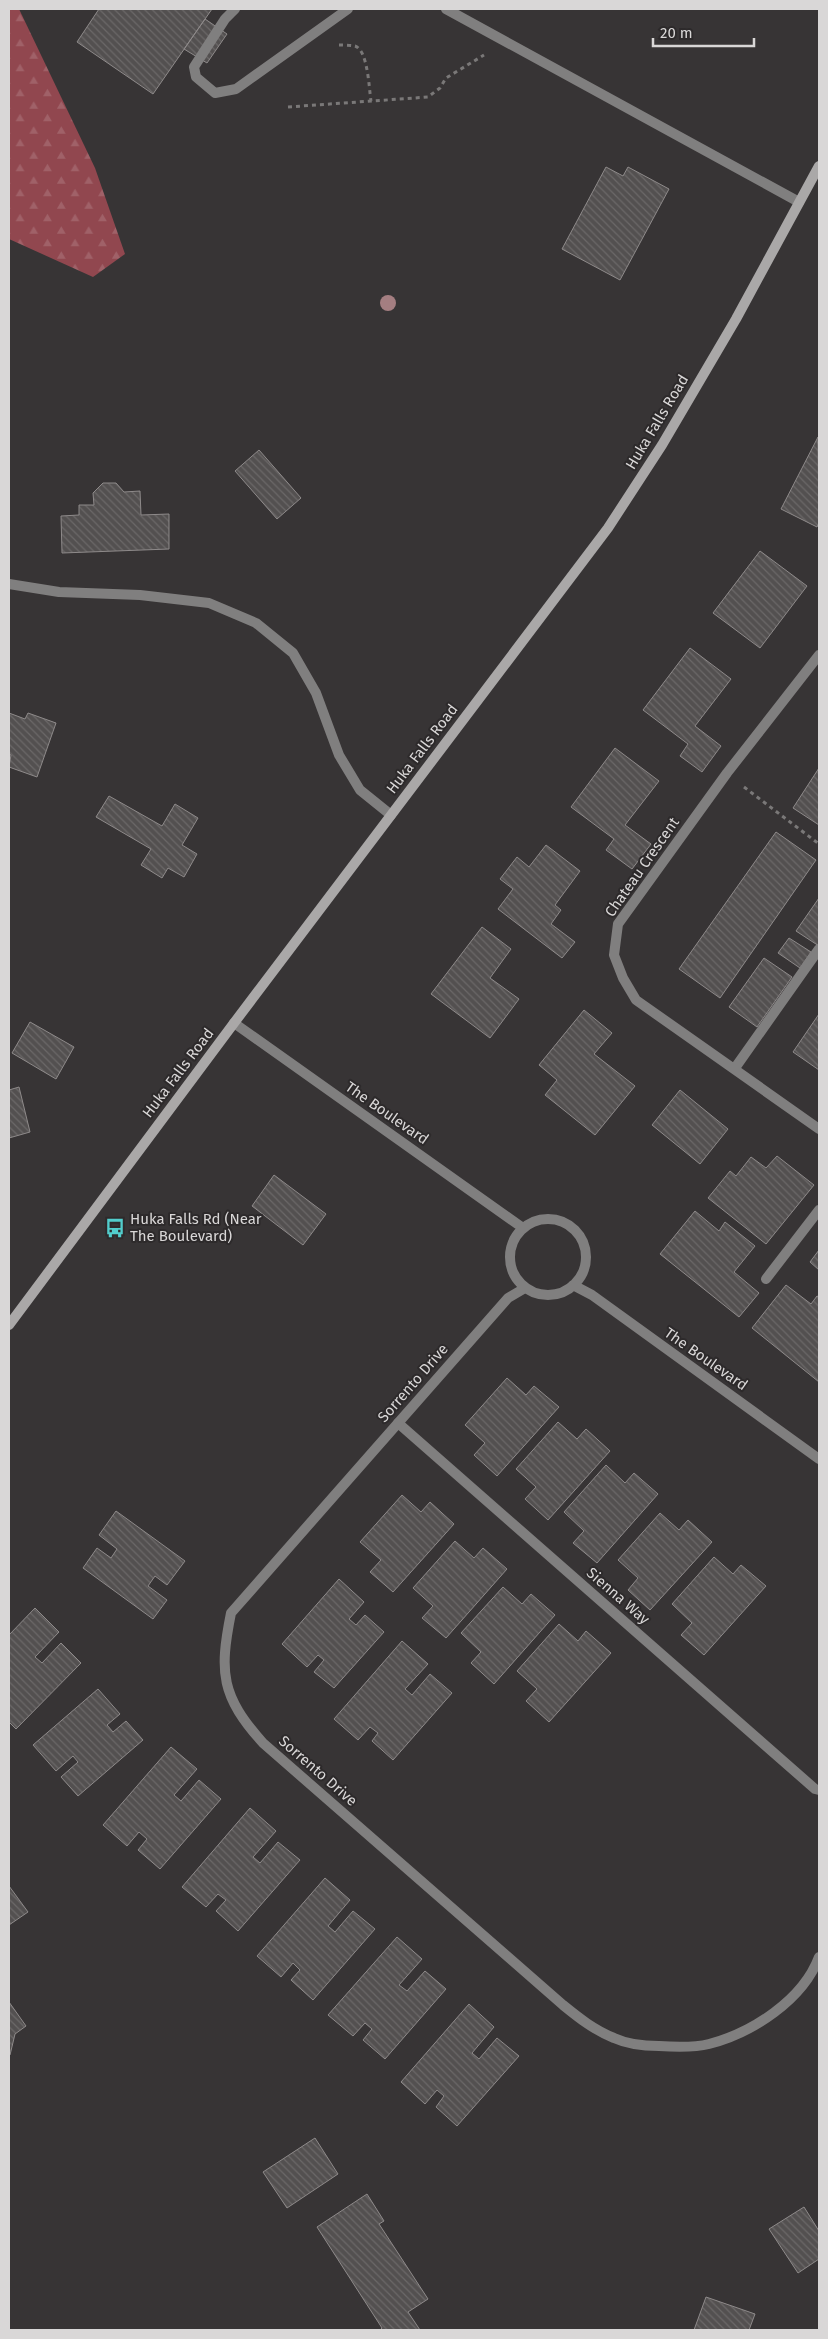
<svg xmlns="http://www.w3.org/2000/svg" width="828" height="2339" viewBox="0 0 828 2339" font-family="'Fira Sans',sans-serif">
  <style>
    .forest { fill: url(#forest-firs) }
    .building { fill: url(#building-back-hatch); stroke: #8e8a8a }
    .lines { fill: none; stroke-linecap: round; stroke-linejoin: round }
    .path { stroke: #7a7878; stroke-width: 3; stroke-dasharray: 4 4; stroke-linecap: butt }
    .lane { stroke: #807f7f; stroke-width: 10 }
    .street { stroke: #807f7f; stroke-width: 10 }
    .secondary { stroke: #aaa8a8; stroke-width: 10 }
    .tree { fill: #a47e81 }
    .labels { text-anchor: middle; stroke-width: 4; stroke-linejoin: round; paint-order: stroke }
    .street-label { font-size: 15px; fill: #d9d7d7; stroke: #2d2a2b }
    .poi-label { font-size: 15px; fill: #d9d7d7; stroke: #2d2a2b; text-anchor: start }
  </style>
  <defs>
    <pattern id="forest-firs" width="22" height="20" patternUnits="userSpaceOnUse" patternTransform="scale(1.25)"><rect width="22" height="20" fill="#91474f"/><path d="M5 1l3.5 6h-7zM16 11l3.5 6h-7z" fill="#a06168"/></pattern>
    <pattern id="building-back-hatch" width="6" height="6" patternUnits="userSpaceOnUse" patternTransform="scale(1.25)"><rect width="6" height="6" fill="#535050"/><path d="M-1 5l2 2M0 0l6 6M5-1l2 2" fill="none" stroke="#6b6868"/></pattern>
  </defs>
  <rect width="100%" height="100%" fill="#373435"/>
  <path class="forest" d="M9,9H19L95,168L125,254L93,277L9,239Z"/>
  <path class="building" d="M99,9H212L153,94L77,42Z
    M205,19L227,34L207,63L184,49Z
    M606,167L623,176L628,167L669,189L620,280L562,249Z
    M818,437L819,523L817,527L781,509Z
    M259,450L301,498L277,519L235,471Z
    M103,483H116L124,492L140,491L141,515L169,514V549L62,553L61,516L79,515V505H94L93,493Z
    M760,551L807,586L760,648L713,613Z
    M690,648L731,679L695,726L721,746L702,772L680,756L688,744L643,710Z
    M9,713L25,719L28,713L56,723L37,777L9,767L11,755L9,754Z
    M615,748L659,781L625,825L651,844L632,869L606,850L614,839L571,807Z
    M819,768V825L793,808Z
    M109,796L162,826L175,804L198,818L182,845L197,854L184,877L168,868L162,878L141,865L151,849L96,817Z
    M776,832L816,860L720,998L679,969Z
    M546,845L580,871L555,905L561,910L551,924L575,942L562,958L498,909L513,889L500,879L517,857L529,867Z
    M819,898V946L796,931Z
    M482,927L511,949L490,978L519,999L490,1038L431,994Z
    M789,938L811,952L800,968L778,953Z
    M764,958L792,977L757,1027L729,1007Z
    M584,1010L612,1033L594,1054L635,1086L595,1135L545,1095L557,1080L539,1065Z
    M819,1014V1070L793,1052Z
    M30,1022L74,1047L56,1079L12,1053Z
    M19,1087L30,1132L9,1138V1090Z
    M680,1090L728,1129L700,1164L652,1125Z
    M777,1156L814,1185L766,1244L708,1198L730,1171L736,1176L751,1157L766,1168Z
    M274,1175L326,1214L303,1245L252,1206Z
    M695,1211L719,1231L725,1222L755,1246L734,1272L759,1293L739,1317L660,1254Z
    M819,1250V1270L810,1262Z
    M786,1285L811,1304L817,1296L819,1297V1382L752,1328Z
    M507,1378L526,1395L534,1386L559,1407L497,1476L474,1455L485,1443L465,1425Z
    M558,1422L577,1439L586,1429L610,1451L548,1520L525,1499L536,1487L516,1469Z
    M606,1465L625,1483L634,1473L658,1494L597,1563L573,1543L584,1531L564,1512Z
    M402,1495L421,1512L430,1502L454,1524L393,1592L370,1572L381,1560L360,1542Z
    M116,1511L185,1561L167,1585L155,1576L148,1586L167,1600L153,1619L83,1568L97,1548L111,1558L117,1549L99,1535Z
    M660,1513L679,1530L688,1520L712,1542L650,1610L628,1590L638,1578L618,1560Z
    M455,1541L474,1558L483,1548L507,1569L446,1638L422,1618L433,1606L413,1588Z
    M714,1557L733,1574L741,1565L766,1586L704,1655L681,1635L692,1623L672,1604Z
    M339,1579L364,1602L349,1619L356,1625L365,1615L384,1632L334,1688L314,1672L324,1660L318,1655L307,1667L282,1644Z
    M503,1587L522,1604L531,1594L555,1615L494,1684L471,1663L481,1652L461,1633Z
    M35,1608L59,1632L35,1657L42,1663L61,1643L81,1663L16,1729L9,1722V1635Z
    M559,1624L578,1641L586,1631L611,1653L549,1722L526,1701L537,1689L517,1671Z
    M402,1641L428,1664L405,1689L412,1695L430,1674L452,1693L393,1760L372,1741L378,1733L370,1727L358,1740L334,1719Z
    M98,1689L120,1714L107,1725L113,1732L126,1721L143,1740L78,1796L61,1777L78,1762L73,1756L56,1771L33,1745Z
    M171,1747L197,1769L174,1795L181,1801L199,1780L221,1799L160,1869L138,1850L147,1839L139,1832L127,1846L103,1825Z
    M250,1808L276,1831L253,1857L260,1863L278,1842L300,1860L238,1931L216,1911L226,1900L218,1894L206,1907L182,1887Z
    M325,1878L350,1900L328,1926L335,1932L353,1911L375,1929L313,2000L291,1980L300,1970L293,1963L281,1977L257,1956Z
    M9,1886L28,1912L9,1925Z
    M397,1937L422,1959L399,1985L407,1991L425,1971L446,1989L385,2059L363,2040L372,2029L365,2023L353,2036L328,2015Z
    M9,2002L26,2026L15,2034L10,2055H9Z
    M469,2004L494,2027L472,2053L479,2059L497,2038L519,2056L457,2126L436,2107L444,2096L437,2090L425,2104L401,2082Z
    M315,2138L338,2174L287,2208L263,2172Z
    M367,2194L384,2221L379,2224L428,2299L408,2312L420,2330H380L382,2328L317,2227Z
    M804,2207L819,2231V2259L798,2273L769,2229Z
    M706,2297L755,2314L749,2330H694Z"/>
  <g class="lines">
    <path class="path" d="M339,45C343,45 350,45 355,46C368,50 369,89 371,101
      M288,107L428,97L440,88L446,78L484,55
      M744,787L819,844"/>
    <path class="lane" d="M235,9L225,19L194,67L196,77L215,93L236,89L348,9
      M446,9L799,202
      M398,1423L815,1789L819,1790"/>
    <path class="street" d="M9,584L59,592L140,595L209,603L256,623L293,653L316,693L339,755L360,790L391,815
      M819,655L727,773L618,924L614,955L623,978L636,1000L819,1129
      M234,1023L523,1228
      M735,1068L819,949
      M510 1257a38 38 0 1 1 76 0a38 38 0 1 1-76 0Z
      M766,1279L819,1210
      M573,1285L592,1295L819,1459
      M525,1288L508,1298L231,1613C219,1673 221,1696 263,1743L563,2005C579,2018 594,2030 614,2038C627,2044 644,2046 659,2046C674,2047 693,2048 709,2044C752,2033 803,2000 819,1957"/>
    <path class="secondary" d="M9,1325L234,1023L608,528L662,445L736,319L819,166"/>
  </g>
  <circle class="tree" cx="388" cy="303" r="8"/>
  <defs>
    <symbol id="bus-bare" viewBox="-9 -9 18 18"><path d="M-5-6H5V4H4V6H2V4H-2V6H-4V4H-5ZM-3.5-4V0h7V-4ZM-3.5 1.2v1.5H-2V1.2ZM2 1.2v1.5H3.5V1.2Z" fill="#52cdcc" stroke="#2d2a2b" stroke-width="2.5" paint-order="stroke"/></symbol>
  </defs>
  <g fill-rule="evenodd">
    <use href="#bus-bare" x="101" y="1214" width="28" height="28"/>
  </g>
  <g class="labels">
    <g class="street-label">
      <text transform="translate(657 422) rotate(-59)" y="5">Huka Falls Road</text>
      <text transform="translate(422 749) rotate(-53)" y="5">Huka Falls Road</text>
      <text transform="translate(642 867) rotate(-55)" y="5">Chateau Crescent</text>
      <text transform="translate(178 1073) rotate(-53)" y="5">Huka Falls Road</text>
      <text transform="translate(387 1113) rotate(35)" y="5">The Boulevard</text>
      <text transform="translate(706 1359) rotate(35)" y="5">The Boulevard</text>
      <text transform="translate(413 1383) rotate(-49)" y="5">Sorrento Drive</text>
      <text transform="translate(618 1596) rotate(41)" y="5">Sienna Way</text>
      <text transform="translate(318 1771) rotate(41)" y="5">Sorrento Drive</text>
    </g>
    <g class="poi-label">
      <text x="130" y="1224">Huka Falls Rd (Near<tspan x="130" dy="17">The Boulevard)</tspan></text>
    </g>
  </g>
  <rect width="828" height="2339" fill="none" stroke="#d9d7d7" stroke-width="20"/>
  <path d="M653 38v8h101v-8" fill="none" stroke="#d9d7d7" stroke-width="2.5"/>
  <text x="660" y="38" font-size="15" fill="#d9d7d7" stroke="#2d2a2b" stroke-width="4" paint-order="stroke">20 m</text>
</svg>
